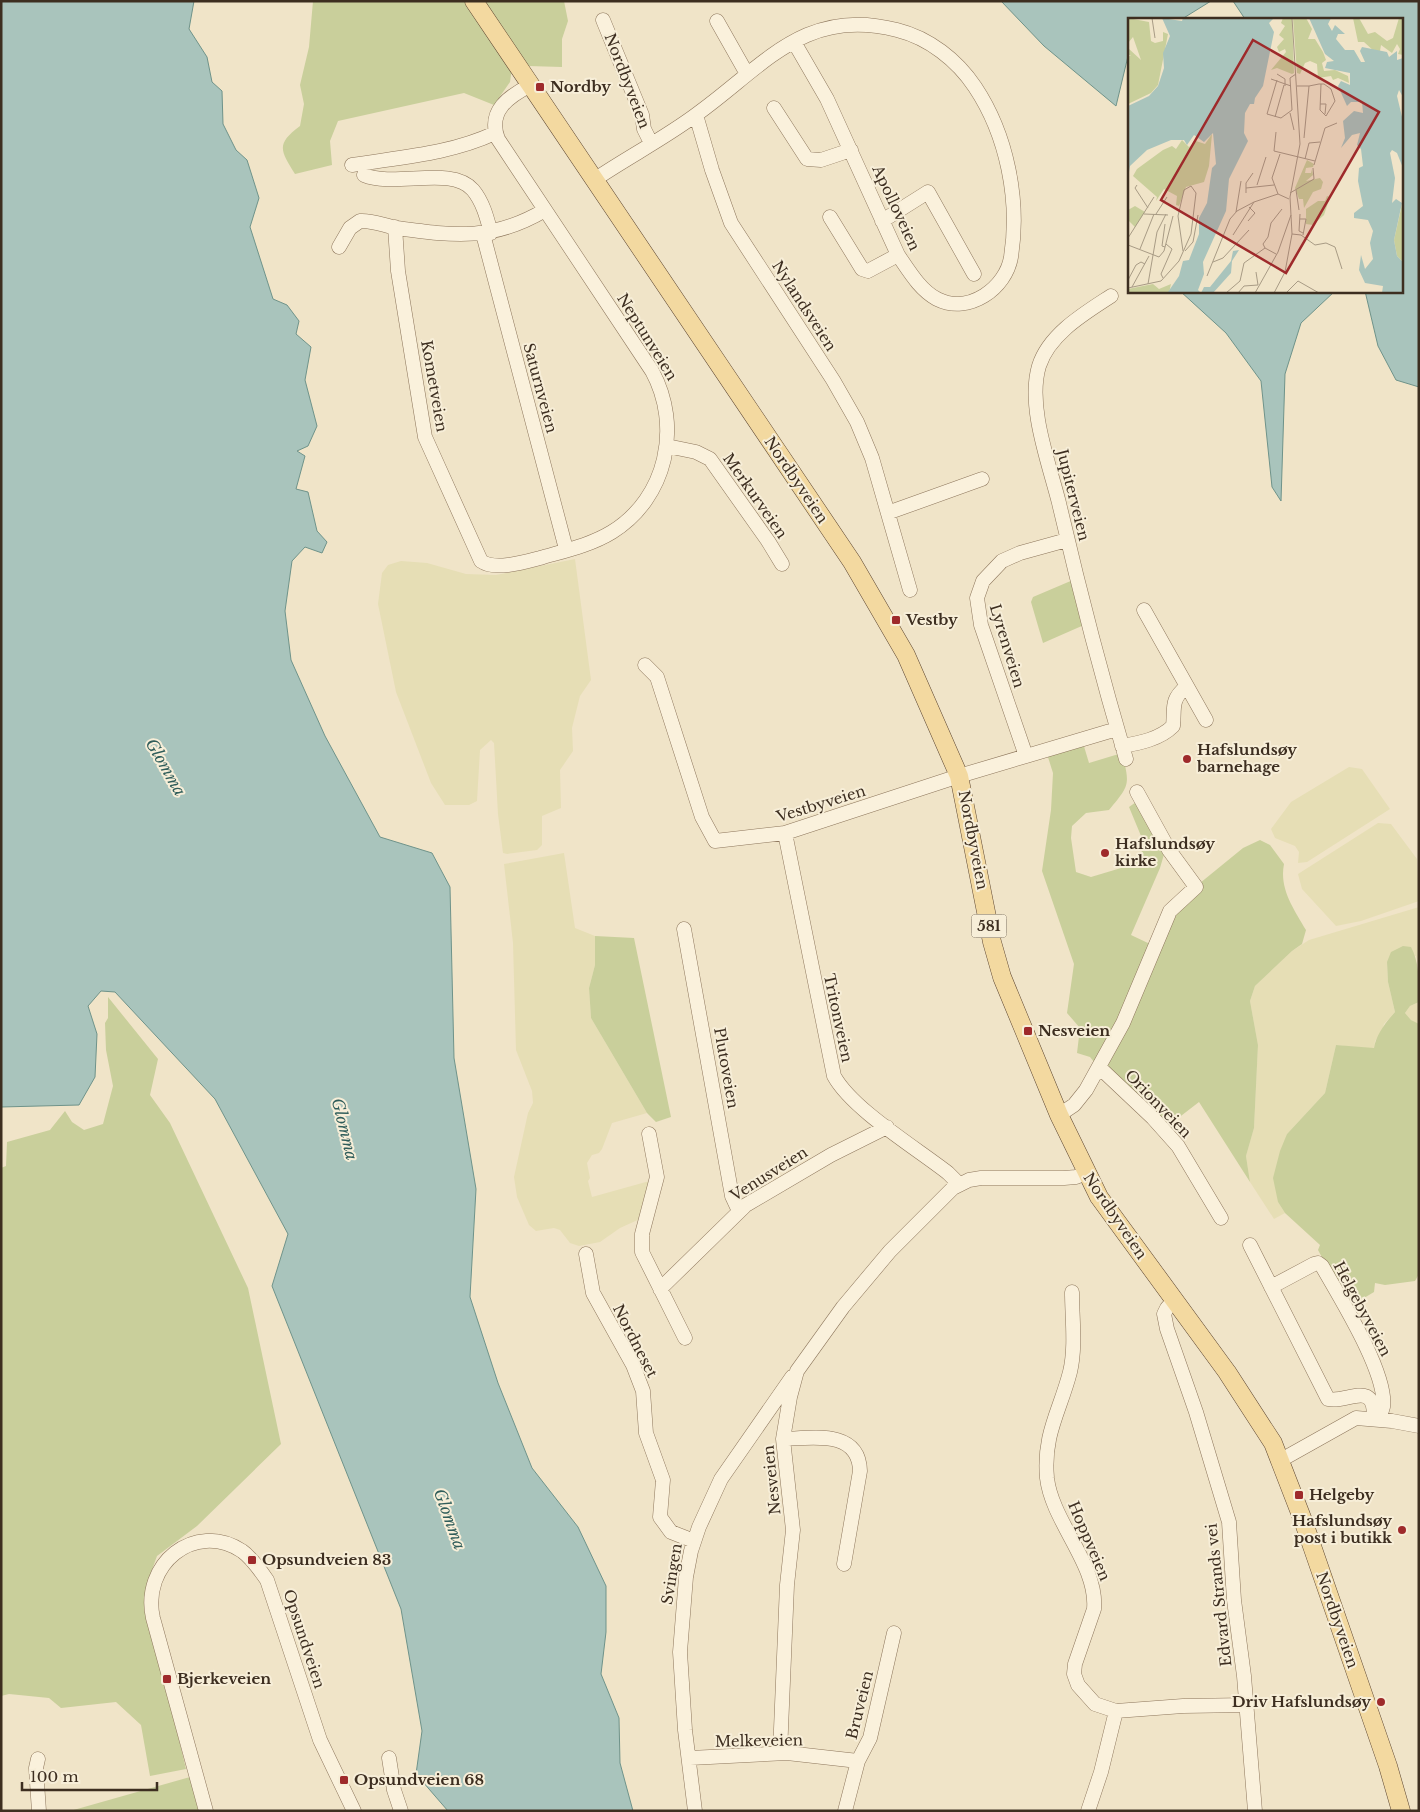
<svg xmlns="http://www.w3.org/2000/svg" width="1420" height="1812" viewBox="0 0 1420 1812" font-family="'Libre Baskerville',serif">
  <style>
    .farmland { fill: #e6deb5 }
    .green { fill: #c9cf9b }
    .water { fill: #a9c4bc; stroke: #6f938a }
    .lines { fill: none; stroke-linecap: round; stroke-linejoin: round }
    .minor-casing { stroke: #8d765c; stroke-width: 15 }
    .major-casing { stroke: #5b4430; stroke-width: 19 }
    .minor { stroke: #faf1dc; stroke-width: 14 }
    .major { stroke: #f3d9a0; stroke-width: 18 }
    .poi-dot { fill: #9e2a2b; stroke: #f7eed8; stroke-width: 2 }
    .labels { text-anchor: middle; stroke-width: 4; stroke-linejoin: round; paint-order: stroke }
    .shield { fill: #f7eed8; stroke: #756857; stroke-width: 1 }
    .shield-label { font-size: 14px; font-weight: bold; fill: #3d2e20 }
    .street-label { font-size: 15px; fill: #3d2e20; stroke: #f7eed8 }
    .poi-label { font-size: 15px; font-weight: bold; fill: #3d2e20; stroke: #f7eed8; text-anchor: start }
    .water-label { font-size: 16px; font-style: italic; fill: #2f5d5a; stroke: #f7eed8 }
    .inset-road { fill: none; stroke: #a89b85; stroke-width: 1 }
    .view { fill: #9e2a2b; fill-opacity: 0.15; stroke: #9e2a2b; stroke-width: 2.5 }
    .inset-edge { fill: none; stroke: #3d2e20; stroke-width: 2.5 }
  </style>
  <rect width="100%" height="100%" fill="#f0e4c8"/>
  <path class="farmland" d="M575,559L591,680L580,696L572,728L573,751L560,770L561,808L542,816V845L537,850L507,854L503,853L498,814L494,743L491,740L480,750L477,801L469,805H445L431,783L396,692L378,604L382,573L388,565L401,561L427,563L466,574L496,575Z
    M1349,767L1362,769L1390,809L1307,862L1298,863L1299,852L1295,846L1275,838L1271,829L1291,802Z
    M1378,823L1391,824L1417,859L1419,901L1361,921L1336,926L1302,889L1298,874Z
    M564,853L575,928L595,936V965L589,988L591,1018L647,1113L612,1123L602,1149L599,1153L592,1155L587,1163L590,1178L588,1181L592,1197L653,1180L642,1218L620,1228L600,1242L579,1246L570,1243L560,1230L554,1228L536,1231L529,1225L517,1197L514,1177L528,1113L533,1103L532,1091L516,1050L513,943L504,864Z
    M1419,907V971L1416,956L1387,962L1388,982L1395,1012L1384,1024L1382,1032L1375,1041L1374,1049L1336,1045L1325,1093L1287,1134L1278,1202L1285,1213L1274,1219L1250,1182L1246,1156L1254,1128L1258,1045L1250,1001L1255,986L1292,951L1309,940Z
    M1419,1002V1025L1411,1020L1405,1013L1410,1006Z"/>
  <path class="green" d="M313,1H468L512,68L510,82L494,105L464,93L338,121L330,141L332,165L295,174C280,150 276,144 300,126L304,104L300,85L309,47Z
    M481,1H564L568,21L562,39V67L528,66Z
    M1073,580L1084,625L1043,643L1031,602L1033,597Z
    M1083,743L1089,763L1122,753C1130,785 1130,785 1109,810L1086,813L1072,826L1071,838L1076,872L1091,877L1121,868L1146,848L1129,807L1139,800L1165,851L1160,868L1131,935L1150,944L1121,1013L1095,1063L1090,1057L1077,1053L1080,1028L1067,1013L1074,964L1042,871L1051,810L1053,773L1047,754Z
    M1260,840L1270,845L1284,864C1279,889 1294,909 1306,930L1302,944L1292,951L1255,986L1250,1001L1258,1045L1254,1128L1246,1156L1250,1182L1199,1102L1164,1129L1099,1067L1178,901L1243,848Z
    M595,936L634,938L671,1117L656,1122L647,1113L591,1018L589,988L595,965Z
    M1403,946L1411,947C1420,964 1419,984 1419,1002L1410,1006L1405,1013L1411,1020L1419,1024V1274L1415,1281L1385,1285L1375,1283L1374,1292L1349,1307L1318,1250L1320,1245L1285,1213L1278,1202L1273,1178L1280,1151L1287,1134L1325,1093L1336,1045L1374,1048C1376,1035 1386,1022 1395,1012L1388,982L1387,962L1391,952Z
    M108,997L158,1059L150,1095L170,1123L248,1288L281,1444L197,1526L157,1556L148,1581L170,1702L186,1769L150,1776L141,1725L116,1702L61,1708L49,1698L9,1694L1,1696V1168L6,1166L7,1142L50,1130L65,1111L72,1122L84,1130L103,1124L113,1086L106,1050L105,1023L108,1018Z
    M190,1777L200,1811H70Z"/>
  <path class="water" d="M1,1H194L189,29L207,57L212,82L222,91L223,124L236,150L247,160L259,198L250,227L273,299L287,305L299,321L296,334L311,347L305,380L317,426L308,446L297,451L305,456L296,489L308,492L317,531L327,542L322,553L305,547L292,561L285,611L291,660L325,736L380,837L432,853L450,887L454,1058L476,1189L470,1297L498,1383L532,1468L578,1527L606,1586V1632L601,1674L619,1718L620,1763L633,1811H448L416,1774L422,1731L401,1609L272,1286L288,1234L215,1099L115,992L101,991L88,1006L97,1034L95,1077L79,1105L1,1107Z
    M1001,1H1211L1182,19H1129V52L1116,106L1044,46Z
    M1233,1H1419V387L1396,380L1378,346L1365,291H1401V19H1245Z
    M1180,291H1335L1301,323L1285,374L1281,501L1272,487L1261,381L1226,333Z"/>
  <g class="lines">
    <defs>
      <path id="minor" d="M603,20L642,115L644,129L651,143
        M717,21L747,74
        M774,108L807,159L821,160L851,150
        M696,115L712,170L731,223L833,380L857,422L872,458L910,590
        M352,165C401,157 450,154 495,133
        M364,175C395,188 452,165 473,190C483,202 487,218 491,233
        M594,180C628,157 665,138 697,114C764,66 805,6 897,30C929,38 957,60 975,87C1007,135 1020,200 1011,257C1006,288 969,315 937,299C920,290 909,271 898,255L827,99L794,42
        M830,217L862,269L868,271L898,255
        M882,221L928,192L974,274
        M395,227L398,271L425,437L481,561C495,571 525,562 540,558C564,551 591,545 612,532C667,498 682,426 652,371L498,139C487,111 509,96 531,85
        M483,234L566,549
        M339,247L350,228L360,221C372,220 385,226 397,228C455,236 493,241 545,210
        M1111,296C1085,313 1049,334 1039,366C1027,406 1049,463 1059,503C1079,589 1101,674 1126,759
        M667,446L696,452L710,459L768,541L782,564
        M890,512L982,479
        M1144,610L1206,720
        M645,665L657,677L702,817L715,841L785,833L959,776L1117,729
        M1122,746C1140,743 1160,739 1173,726C1175,709 1170,700 1186,687
        M1026,756L981,625L977,598L983,581L1002,561L1020,553L1067,540
        M785,833L834,1076C852,1109 916,1148 948,1173L959,1184
        M684,929L732,1196L739,1211
        M1099,1067L1153,1118L1178,1146L1221,1218
        M1059,1115L1074,1105L1086,1090L1123,1023L1170,911L1196,887L1169,850L1137,792
        M649,1134L657,1177L642,1234V1252L685,1338
        M1250,1245L1328,1399C1347,1404 1375,1378 1374,1419
        M586,1254L593,1293L633,1365L643,1391L646,1433L663,1480L660,1517L671,1532L694,1541
        M1271,1287L1314,1264L1318,1263L1322,1266C1339,1296 1388,1374 1383,1407C1382,1413 1379,1415 1374,1419
        M660,1289L746,1205L831,1155L887,1127
        M1072,1292C1072,1318 1076,1347 1070,1372C1060,1411 1043,1434 1047,1478C1052,1522 1098,1565 1094,1609L1075,1664L1074,1674L1078,1685L1095,1704L1116,1711L1183,1706L1246,1705
        M1174,1300L1167,1308L1164,1314L1167,1329L1196,1412L1229,1522L1234,1600L1244,1676L1255,1811
        M783,1439C812,1438 859,1429 860,1471L844,1564
        M1281,1460L1356,1418L1392,1421L1419,1426
        M780,1753L787,1585L793,1530L783,1439L790,1397L797,1371L843,1307L890,1251L953,1188L969,1180L981,1178H1064L1076,1177L1086,1173
        M389,1758L394,1790L401,1811
        M690,1758L787,1753L858,1761
        M38,1759L36,1768L39,1811
        M206,1811L153,1618C141,1565 194,1520 242,1551C252,1558 260,1570 267,1580L320,1740L354,1811
        M695,1811L685,1730L680,1652L686,1577L691,1551L699,1527L721,1479L792,1377
        M845,1811L858,1761L870,1738L894,1633
        M1088,1811L1101,1772L1116,1711"/>
      <path id="major" d="M474,1L852,562L906,655L959,776L992,942L1002,977L1059,1115L1099,1197L1227,1372L1273,1443L1304,1523L1388,1766L1401,1811"/>
    </defs>
    <use href="#minor" class="minor-casing"/>
    <use href="#major" class="major-casing"/>
    <use href="#minor" class="minor"/>
    <use href="#major" class="major"/>
  </g>
  <g class="poi-dot">
    <rect x="535" y="82" width="10" height="10" rx="2.5"/>
    <rect x="891" y="615" width="10" height="10" rx="2.5"/>
    <circle cx="1187" cy="759" r="5"/>
    <circle cx="1105" cy="853" r="5"/>
    <rect x="1023" y="1026" width="10" height="10" rx="2.5"/>
    <rect x="1294" y="1490" width="10" height="10" rx="2.5"/>
    <circle cx="1402" cy="1530" r="5"/>
    <rect x="247" y="1555" width="10" height="10" rx="2.5"/>
    <rect x="162" y="1674" width="10" height="10" rx="2.5"/>
    <circle cx="1381" cy="1702" r="5"/>
    <rect x="339" y="1775" width="10" height="10" rx="2.5"/>
  </g>
  <g class="labels">
    <rect class="shield" x="971.5" y="914.5" width="35" height="23" rx="4"/>
    <g class="shield-label">
      <text x="989" y="931">581</text>
    </g>
    <g class="street-label">
      <text transform="translate(627 81) rotate(69)" y="5">Nordbyveien</text>
      <text transform="translate(896 208) rotate(65)" y="5">Apolloveien</text>
      <text transform="translate(804 306) rotate(57)" y="5">Nylandsveien</text>
      <text transform="translate(647 337) rotate(58)" y="5">Neptunveien</text>
      <text transform="translate(434 386) rotate(80)" y="5">Kometveien</text>
      <text transform="translate(540 388) rotate(75)" y="5">Saturnveien</text>
      <text transform="translate(796 480) rotate(56)" y="5">Nordbyveien</text>
      <text transform="translate(1073 495) rotate(76)" y="5">Jupiterveien</text>
      <text transform="translate(755 496) rotate(55)" y="5">Merkurveien</text>
      <text transform="translate(1007 646) rotate(73)" y="5">Lyrenveien</text>
      <text transform="translate(821 804) rotate(-17)" y="5">Vestbyveien</text>
      <text transform="translate(973 840) rotate(79)" y="5">Nordbyveien</text>
      <text transform="translate(838 1018) rotate(78)" y="5">Tritonveien</text>
      <text transform="translate(726 1068) rotate(80)" y="5">Plutoveien</text>
      <text transform="translate(1158 1104) rotate(46)" y="5">Orionveien</text>
      <text transform="translate(769 1174) rotate(-32)" y="5">Venusveien</text>
      <text transform="translate(1115 1216) rotate(56)" y="5">Nordbyveien</text>
      <text transform="translate(1362 1309) rotate(62)" y="5">Helgebyveien</text>
      <text transform="translate(635 1341) rotate(63)" y="5">Nordneset</text>
      <text transform="translate(772 1480) rotate(-96)" y="5">Nesveien</text>
      <text transform="translate(1089 1541) rotate(67)" y="5">Hoppveien</text>
      <text transform="translate(672 1574) rotate(-81)" y="5">Svingen</text>
      <text transform="translate(1219 1595) rotate(-96)" y="5">Edvard Strands vei</text>
      <text transform="translate(1337 1620) rotate(71)" y="5">Nordbyveien</text>
      <text transform="translate(304 1639) rotate(72)" y="5">Opsundveien</text>
      <text transform="translate(860 1705) rotate(-76)" y="5">Bruveien</text>
      <text transform="translate(759 1741) rotate(-1)" y="5">Melkeveien</text>
    </g>
    <g class="poi-label">
      <text x="550" y="92">Nordby</text>
      <text x="906" y="625">Vestby</text>
      <text x="1197" y="755">Hafslundsøy<tspan x="1197" dy="17">barnehage</tspan></text>
      <text x="1115" y="849">Hafslundsøy<tspan x="1115" dy="17">kirke</tspan></text>
      <text x="1038" y="1036">Nesveien</text>
      <text x="1309" y="1500">Helgeby</text>
      <text x="1392" y="1526" text-anchor="end">Hafslundsøy<tspan x="1392" dy="17">post i butikk</tspan></text>
      <text x="262" y="1565">Opsundveien 83</text>
      <text x="177" y="1684">Bjerkeveien</text>
      <text x="1371" y="1707" text-anchor="end">Driv Hafslundsøy</text>
      <text x="354" y="1785">Opsundveien 68</text>
    </g>
    <g class="water-label">
      <text transform="translate(166 767) rotate(60)" y="6">Glomma</text>
      <text transform="translate(345 1129) rotate(76)" y="6">Glomma</text>
      <text transform="translate(450 1519) rotate(70)" y="6">Glomma</text>
    </g>
  </g>
  <g transform="translate(1128 18)">
    <rect width="275" height="275" fill="#f0e4c8"/>
    <path d="M0,0L21,4L23,23L27,25L35,23V14L40,16L30,67L23,75L0,86V39L3,37H0V30L13,42L5,19L0,25ZM155,0H164L166,55L164,56L149,50L143,52L158,34L157,31L151,34L149,29L156,21L151,17L157,8L153,5ZM165,0H178L184,11L180,21H187L195,34L198,42L194,45L196,53L207,52L220,58L221,65L210,60L205,62L203,58L190,60L189,46L182,43L177,45L172,56L169,55ZM225,0H231L240,16L247,14L259,23L265,20L271,0H275V37L270,36L272,31L269,26L264,35L253,27L252,33L247,34L236,24H230ZM84,116L81,148L76,164L58,169L51,188L48,187L49,178L36,171L28,183L29,179L5,158L9,151L35,132L44,128L48,131L54,122L61,129L68,123L77,126ZM179,142L186,146L185,149L178,150L177,155H183L184,151L185,157L178,163L192,160L195,164L193,171L185,174L176,190L175,181H171L167,170ZM199,178L202,179L196,197L185,207L178,206V191L190,183H197ZM275,182V244L269,238L266,222ZM7,188L17,194L7,209L1,203L0,192ZM25,266L31,271L43,266L41,275H0V271Z" fill="#c9cf9b"/>
    <path d="M34,0L54,3L55,0H146L141,5L146,14L135,68L127,80L126,86H122L117,95L116,115L120,123L101,161L98,193L75,244L76,256L70,272L73,275L76,269H82L103,243L105,233L111,232L104,243L103,255L85,275H41L40,274L51,258L55,243L61,242L71,216V200L79,185L84,150L88,146L85,115L76,124L66,117L59,127L56,122H43L19,132L2,148L0,160V88L21,78L30,68L36,50L35,35L42,18ZM181,0H203L200,6L204,13L207,7L217,16H210L208,21L217,32H226L233,44H237L232,33L234,29L259,34L261,39L269,33V42L275,40V79L271,72L269,78L275,103V150L269,135L264,132L262,135L267,160L264,185L268,181L274,185L266,222L269,238L275,244V275H254L255,268L237,265L231,252L233,237L237,251L245,241L242,225L245,213L240,202L226,200V195L235,188L230,163L231,150L235,148L233,131L229,127L232,115L224,117L213,130L217,120L215,103L226,93L235,95L234,84H223L219,88L210,68L213,63L222,67V55L197,50L199,44L206,43L197,36Z" fill="#a9c4bc"/>
    <path class="inset-road" d="M24,0L27,20M149,56L157,61V68M143,61L163,68M149,62L139,96L153,100L164,92L162,60L168,56M169,68H181L191,66H196L203,71L207,83L198,98L192,92L193,66M192,86H198L197,96M162,95L166,112M147,99L156,67M148,114L146,133L187,143M176,120L181,68M177,141L181,125L192,124M186,147L197,110L209,105M9,167L7,170L20,190M129,167L138,139M118,170L146,167M168,172L171,192M118,175V165L125,155M162,175L186,161L185,150M150,176L144,160L152,136M108,194L113,163M16,196L40,197M28,196L39,179M172,196L171,213L175,215M172,201H178L175,217M120,203L127,195L121,189M164,216L173,217L187,227L198,225L207,229L214,251M105,217L126,184L150,176L161,181M0,220L26,179M0,227L31,239L36,233L45,198M37,229L34,228L37,206M12,231L26,196M57,233L65,224L70,197M148,236L137,230L135,226L140,219L143,205L154,191M85,244L95,240L121,212M79,258L102,201L109,193L126,184M35,260L33,256L44,231L38,226M0,262L8,247L13,244L17,246M20,266L29,214L38,196M4,269L21,238M0,270L33,263L51,243L63,216L68,175L63,168L56,172L50,198L55,233M98,275L112,263L116,245L137,230M110,275L116,268L130,267L128,254M127,275L150,234L163,197M146,275L157,254L164,216L162,179L172,126L164,0M158,275L170,263L191,275"/>
    <path class="view" d="M125,22L251,94L158,255L33,182Z"/>
    <rect width="275" height="275" class="inset-edge"/>
  </g>
  <rect width="1420" height="1812" fill="none" stroke="#3d2e20" stroke-width="5"/>
  <path d="M22 1782v8h135v-8" fill="none" stroke="#3d2e20" stroke-width="2.5"/>
  <text x="30" y="1782" font-size="15" fill="#3d2e20" stroke="#f7eed8" stroke-width="4" paint-order="stroke">100 m</text>
</svg>
